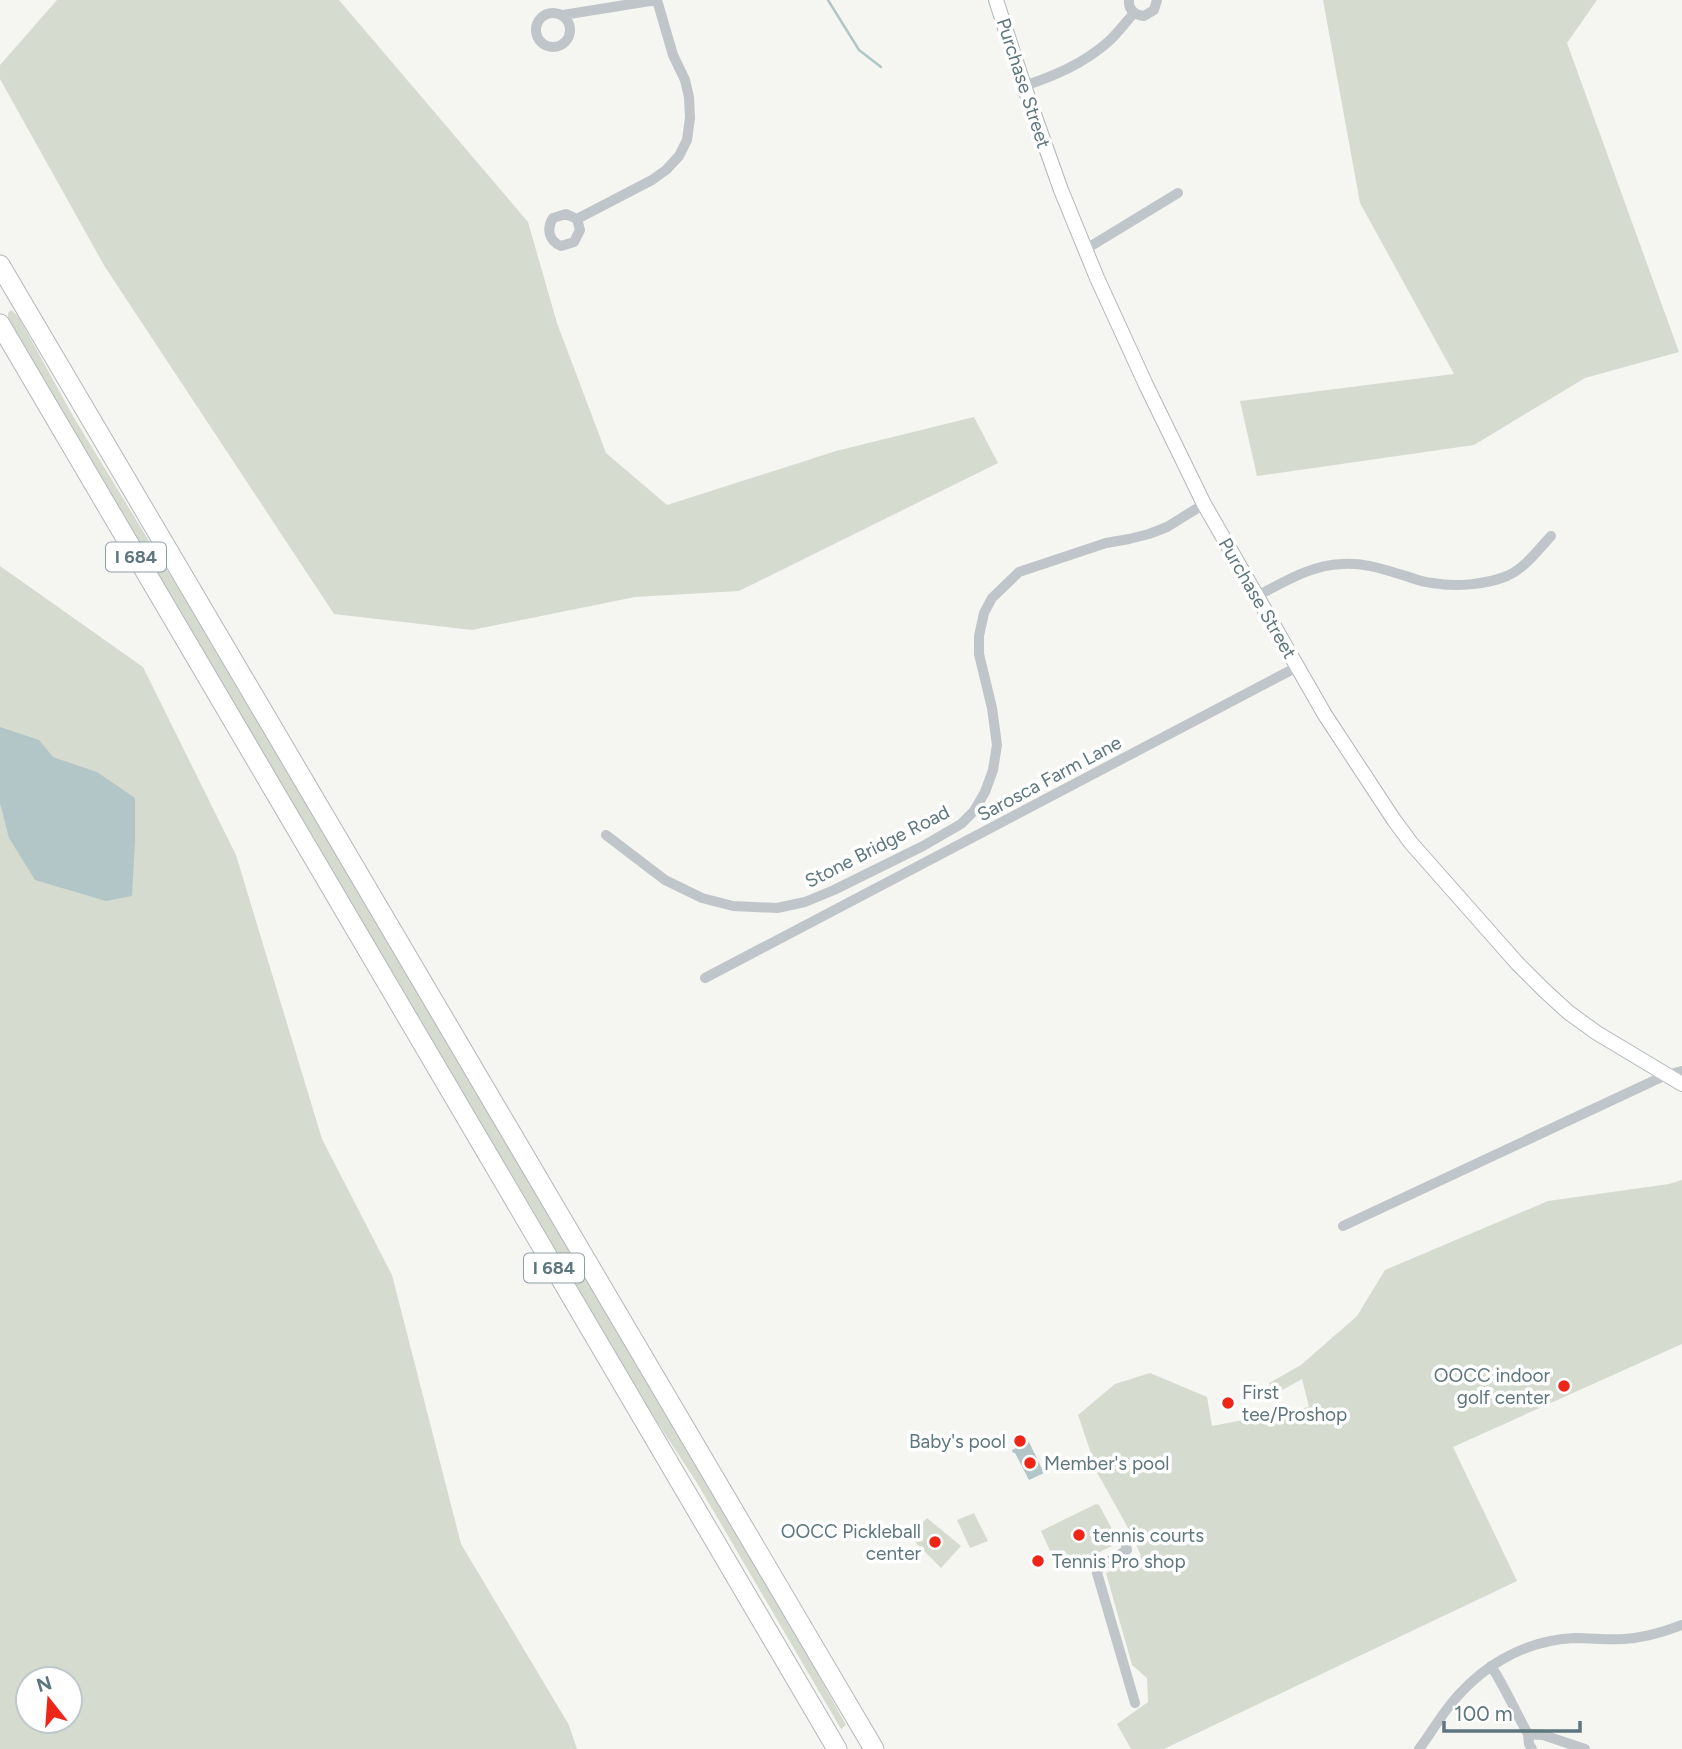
<svg xmlns="http://www.w3.org/2000/svg" width="1682" height="1749" viewBox="0 0 1682 1749" font-family="Figtree,sans-serif">
  <style>
    .green { fill: #d6dbd0; fill-rule: evenodd }
    .water { fill: #b3c6c7 }
    .lines { fill: none; stroke-linecap: round; stroke-linejoin: round }
    .stream { stroke: #b3c6c7; stroke-width: 2.5 }
    .secondary-casing { stroke: #afb8bb; stroke-width: 16 }
    .motorway-casing { stroke: #b2b8ba; stroke-width: 21 }
    .minor { stroke: #bfc5c8; stroke-width: 10 }
    .secondary { stroke: #fff; stroke-width: 14 }
    .motorway { stroke: #fff; stroke-width: 19 }
    .poi-dot { fill: #ef2518; stroke: #fff; stroke-width: 2.5 }
    .labels { text-anchor: middle; stroke-width: 7; stroke-linejoin: round; paint-order: stroke }
    .shield { fill: #fff; stroke: #8e9fa5; stroke-width: 2 }
    .shield-label { font-size: 18px; font-weight: bold; fill: #5e767e }
    .street-label { font-size: 19px; fill: #5e767e; stroke: #fff }
    .poi-label { font-size: 19px; fill: #5e767e; stroke: #fff; text-anchor: start }
  </style>
  <rect width="100%" height="100%" fill="#f5f5f1"/>
  <path class="green" d="M57,0H339L528,222L557,323L606,453L667,505L836,451L974,417L998,463L739,591L635,597L472,630L334,614L105,267L0,79V65Z
    M1323,0H1597L1567,43L1679,352L1585,378L1474,445L1257,476L1240,401L1454,374L1360,203Z
    M11,310L18,316L73,416L160,559L203,626L808,1656L846,1725L841,1729L697,1483L644,1402L8,319V313Z
    M0,566L143,667L236,855L322,1139L392,1275L461,1544L569,1725L577,1749H0ZM28,1679H70V1721H28Z
    M1682,1180V1344L1453,1447L1517,1581L1164,1749H1131L1117,1724L1148,1702L1147,1678L1132,1665L1106,1573L1141,1556L1133,1537L1098,1474L1078,1415L1115,1384L1150,1373L1207,1397L1212,1426L1309,1407L1302,1379L1275,1394L1269,1383L1301,1365L1357,1316L1385,1270L1548,1201L1669,1184Z
    M1096,1504L1099,1505L1118,1540L1116,1544L1063,1570L1058,1568L1041,1531Z
    M974,1513L988,1541L970,1548L957,1520Z
    M927,1518L961,1546L941,1568L910,1537Z"/>
  <path class="water" d="M0,727L39,740L53,757L97,772L135,798V841L132,896L106,901L35,880L9,838L0,803Z
    M1029,1442L1044,1473L1029,1480L1015,1453H1013L1012,1450Z"/>
  <g class="lines">
    <path class="stream" d="M828,0L859,50L881,67"/>
    <defs>
      <path id="secondary" d="M996,0L1024,86L1061,190L1097,278L1146,385L1204,504L1325,715L1394,820L1411,843L1517,963L1544,990L1568,1012L1597,1033L1682,1084"/>
      <path id="motorway" d="M0,265L874,1749
        M0,324L837,1749"/>
    </defs>
    <use href="#secondary" class="secondary-casing"/>
    <use href="#motorway" class="motorway-casing"/>
    <path class="minor" d="M1129,0C1128,10 1135,15 1144,16L1154,10L1157,0
      M536 30a17 17 0 1 1 34 0a17 17 0 1 1-34 0Z
      M563,15L656,0
      M1024,86C1054,76 1083,64 1108,42C1117,34 1125,23 1134,13
      M566,214L577,219L580,230L574,242L561,246C549,241 546,229 553,218Z
      M577,219L652,180L666,170L679,156L687,140L690,118L689,97L685,80L673,55L657,0
      M1086,249L1178,193
      M1257,596C1284,582 1311,565 1342,564C1364,562 1385,570 1406,576C1414,579 1423,582 1432,583C1455,587 1485,585 1507,576C1525,568 1538,550 1551,536
      M606,835L665,880L702,898L733,906L777,908L805,902L834,890L923,846L961,824L974,811L985,792L993,770L997,745L992,708L979,654V636L984,613L992,598L1019,572L1106,543L1129,539L1149,534L1167,527L1204,504
      M705,978L1297,667
      M1343,1226L1666,1075L1682,1071
      M1125,1542L1127,1550L1100,1567L1097,1573L1135,1703
      M1491,1666C1505,1687 1515,1711 1528,1734
      M1419,1749C1429,1736 1437,1722 1447,1709C1478,1668 1523,1640 1575,1638C1591,1638 1608,1640 1624,1639C1643,1638 1664,1632 1682,1625
      M1532,1749L1529,1744L1528,1734L1543,1735L1585,1749"/>
    <use href="#secondary" class="secondary"/>
    <use href="#motorway" class="motorway"/>
  </g>
  <g class="poi-dot">
    <circle cx="1564" cy="1386" r="7"/>
    <circle cx="1228" cy="1403" r="7"/>
    <circle cx="1020" cy="1441" r="7"/>
    <circle cx="1030" cy="1463" r="7"/>
    <circle cx="1079" cy="1535" r="7"/>
    <circle cx="935" cy="1542" r="7"/>
    <circle cx="1038" cy="1561" r="7"/>
  </g>
  <g class="labels">
    <g class="shield">
      <rect x="106" y="542.5" width="60" height="29" rx="5"/>
      <rect x="524" y="1253.5" width="60" height="29" rx="5"/>
    </g>
    <g class="shield-label">
      <text x="136" y="563">I 684</text>
      <text x="554" y="1274">I 684</text>
    </g>
    <g class="street-label">
      <text transform="translate(1024 83) rotate(72)" y="7">Purchase Street</text>
      <text transform="translate(1258 598) rotate(60)" y="7">Purchase Street</text>
      <text transform="translate(1049 778) rotate(-28)" y="7">Sarosca Farm Lane</text>
      <text transform="translate(877 846) rotate(-27)" y="7">Stone Bridge Road</text>
    </g>
    <g class="poi-label">
      <text x="1550" y="1382" text-anchor="end">OOCC indoor<tspan x="1550" dy="22">golf center</tspan></text>
      <text x="1242" y="1399">First<tspan x="1242" dy="22">tee/Proshop</tspan></text>
      <text x="1006" y="1448" text-anchor="end">Baby's pool</text>
      <text x="1044" y="1470">Member's pool</text>
      <text x="921" y="1538" text-anchor="end">OOCC Pickleball<tspan x="921" dy="22">center</tspan></text>
      <text x="1093" y="1542">tennis courts</text>
      <text x="1052" y="1568">Tennis Pro shop</text>
    </g>
  </g>
  <g transform="translate(49 1700) rotate(343)"><circle r="33" fill="#ffffff" stroke="#bfc8cb" stroke-width="2"/>
  <path d="M0-5L12 26L0 18L-12 26Z" fill="#ef2518"/>
  <text y="-10" font-size="19" font-weight="bold" text-anchor="middle" fill="#5e767e">N</text>
  </g>
  <path d="M1444 1721v10h136v-10" fill="none" stroke="#5e767e" stroke-width="3.5"/>
  <text x="1454" y="1721" font-size="21" fill="#5e767e" stroke="#ffffff" stroke-width="5" paint-order="stroke">100 m</text>
</svg>
